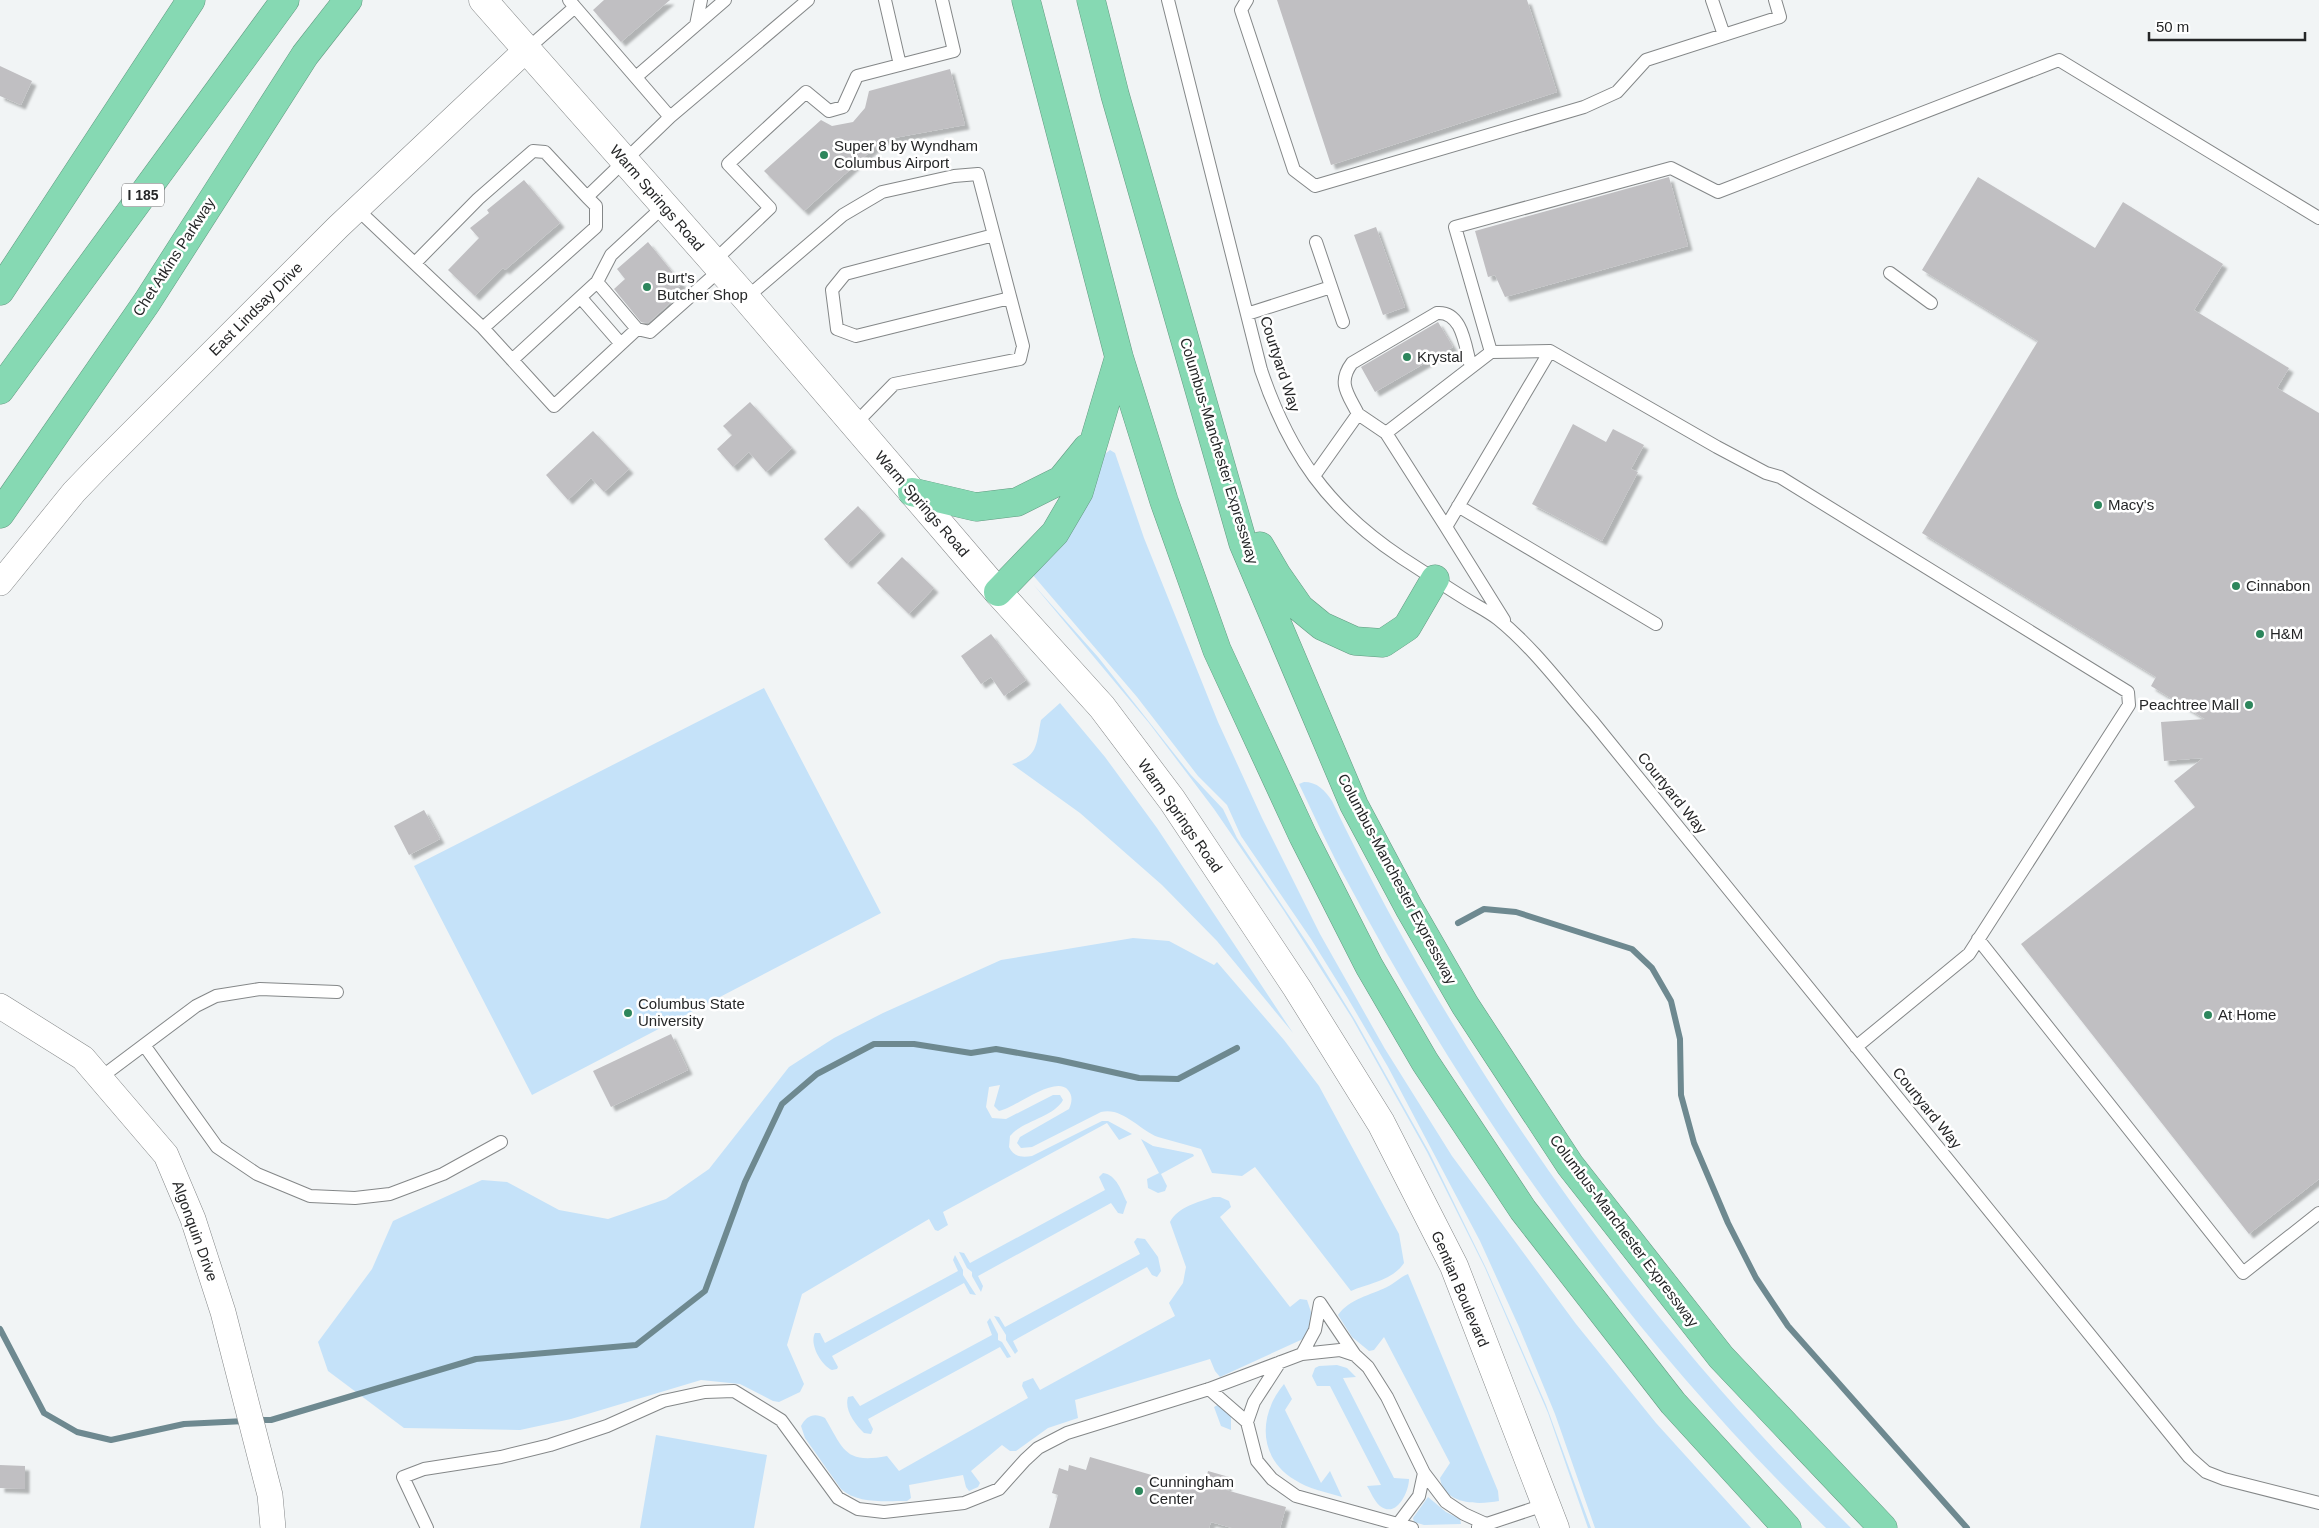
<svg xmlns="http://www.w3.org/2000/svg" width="2319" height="1528" viewBox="0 0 2319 1528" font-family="Arial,sans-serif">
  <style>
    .green { fill: #c5e2f9 }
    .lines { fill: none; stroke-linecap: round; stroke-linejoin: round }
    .stream { stroke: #6e8990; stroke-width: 6 }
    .building { fill: #c0bfc2; filter: url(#shadow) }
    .lane-casing { stroke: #848788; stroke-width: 14 }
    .street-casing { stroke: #848788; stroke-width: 26 }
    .secondary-casing { stroke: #848788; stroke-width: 29 }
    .highway-casing { stroke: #649a82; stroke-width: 29 }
    .lane { stroke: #fff; stroke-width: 12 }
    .street { stroke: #fff; stroke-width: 25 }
    .secondary { stroke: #fff; stroke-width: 28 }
    .highway { stroke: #86d9b3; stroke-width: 28 }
    .poi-dot { fill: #2d865c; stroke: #fff; stroke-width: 2 }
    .labels { text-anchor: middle; stroke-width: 5; stroke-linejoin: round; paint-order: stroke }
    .shield { fill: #fff; stroke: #666768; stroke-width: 1 }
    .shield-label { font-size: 14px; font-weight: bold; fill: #252627 }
    .poi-label { font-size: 15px; fill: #252627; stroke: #fff; text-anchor: start }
    .street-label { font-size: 15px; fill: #252627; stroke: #fff }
  </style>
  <defs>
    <filter id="shadow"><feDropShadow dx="4.5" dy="4.5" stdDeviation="1" flood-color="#0004"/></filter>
  </defs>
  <rect width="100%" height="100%" fill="#f1f4f5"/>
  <path class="green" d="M1110,450L1115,453L1144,538L1218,722L1262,818L1320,934L1385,1049L1452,1156L1576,1324L1656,1423L1751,1528H1595L1555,1414L1519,1327L1480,1241L1388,1067L1347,997L1311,939L1241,836L1227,805L1198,776L1137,697L1032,574L1091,490L1105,454Z
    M1033,584L1098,657L1191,775L1223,809L1237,838L1314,953L1355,1020L1429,1152L1486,1268L1546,1405L1591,1528H1588L1548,1413L1485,1268L1427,1152L1352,1018L1284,911L1214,809L1149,723Z
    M764,688L881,913L532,1095L414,866Z
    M1060,703L1105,757L1157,828L1293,1033L1217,941L1162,885L1080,813L1012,764C1039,757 1036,743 1041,720Z
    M1304,782C1317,782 1325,790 1332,801C1461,1069 1638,1319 1851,1528H1826C1633,1342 1474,1119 1348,883C1330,851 1315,817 1299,784Z
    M1133,938L1169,941L1214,965L1217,962L1284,1040L1319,1086L1399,1234L1404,1263C1392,1281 1369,1283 1351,1291L1255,1167L1242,1176L1212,1173L1201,1149C1187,1145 1172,1141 1158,1137C1139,1130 1123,1107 1101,1112L1032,1147L1021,1148L1017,1143L1020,1137L1069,1109C1072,1102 1073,1096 1068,1090C1055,1075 1015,1108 999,1111L994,1106L1000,1085L989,1087L986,1107L992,1118L1006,1119L1053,1095H1060L1063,1100C1054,1117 1022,1121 1010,1136L1009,1147C1014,1157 1022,1158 1032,1156L1102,1121H1108L1132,1134L1119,1140L1107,1123L943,1212L948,1225L938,1231L935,1230L929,1219L802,1294L787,1345L804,1384L800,1392L779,1402L773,1401L740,1384L701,1380L571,1419L520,1430L404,1428L328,1371L318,1342L372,1269L393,1221L482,1180L507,1182L559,1210L608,1219L666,1199L709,1169L789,1067L834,1038L883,1013L1001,960Z
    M1141,1139L1153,1146L1193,1154L1194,1156L1161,1174L1167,1186L1165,1191L1158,1193L1148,1188L1147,1179L1159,1173Z
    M1103,1173C1117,1175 1121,1191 1127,1202L1123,1214L1118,1213L1111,1203L978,1276L983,1286L981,1292L972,1276V1272L967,1268L959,1252L964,1253L970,1263L1105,1190L1099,1177Z
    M1213,1197H1220L1229,1201L1231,1207L1220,1217L1290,1307L1300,1299L1307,1300L1313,1318L1311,1326L1303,1339L1220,1377L1215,1371L1210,1359L1075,1400L1078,1418L1048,1428L1016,1451H1010L1002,1445L971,1471L980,1483L978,1487L969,1491L966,1487L963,1475L909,1485L911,1498L907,1501C886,1501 857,1504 841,1489L805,1438L801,1426C806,1416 814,1412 825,1418C844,1450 845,1464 887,1456L899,1471L1028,1398L1022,1386L1023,1382L1033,1378L1040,1390L1175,1316L1169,1303L1183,1283L1186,1267L1170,1222C1178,1207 1198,1202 1213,1197Z
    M1137,1238L1145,1239L1158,1257L1161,1271L1157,1277L1152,1275L1147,1267L1013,1341L1018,1351L1015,1354L1006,1340V1335L994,1316L999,1317L1005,1327L1140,1254L1134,1242Z
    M955,1255L963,1270V1275L976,1295L970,1294L964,1283L832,1356L838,1367L837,1369L832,1370C821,1365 809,1344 815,1333H820L825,1343L958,1271L953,1260Z
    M1408,1274L1498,1491L1499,1501C1478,1505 1444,1505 1440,1478L1450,1463L1384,1337L1374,1350L1369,1351L1352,1337L1338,1315C1349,1299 1371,1295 1387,1287C1395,1283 1400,1277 1408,1274Z
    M990,1318L998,1334V1340L1002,1342L1011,1357L1007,1358L1000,1347L868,1419L873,1429L871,1434L864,1433C855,1424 844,1410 848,1397L853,1396L860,1406L992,1335L987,1322Z
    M1337,1365L1347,1368L1356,1377L1343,1378L1394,1478L1409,1479C1409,1491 1397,1519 1380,1506C1374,1501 1371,1492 1367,1486L1381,1485L1330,1386H1317L1312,1376L1315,1368L1319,1366Z
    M1284,1384L1292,1399L1285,1410L1321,1483L1330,1471L1342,1497C1326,1492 1308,1489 1295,1480C1258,1458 1258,1415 1284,1384Z
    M1219,1404L1231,1413V1430L1221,1426L1214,1407Z
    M656,1435L767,1455L754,1528H640Z
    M1428,1497L1446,1512L1460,1519L1461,1524L1424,1525L1414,1522L1413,1518Z"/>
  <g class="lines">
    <path class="stream" d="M1458,923L1484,909L1516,912L1632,949L1652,968L1671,1001L1680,1039L1681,1095L1694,1143L1728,1223L1756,1278L1788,1326L1967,1528
      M0,1329L44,1413L77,1432L111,1440L184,1424L245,1421
      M257,1420H271L476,1359L636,1345L705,1291L745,1182L782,1104L817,1074L874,1044H914L971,1053L996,1049L1058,1060L1139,1078L1178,1079L1237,1048"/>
  </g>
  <path class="building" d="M604,0H670L621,42L593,10Z
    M1277,0H1527L1557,92L1331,165Z
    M0,66L32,81L21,105L0,96Z
    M950,69L965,125L883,140L804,211L764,171L821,120L832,126L853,122L865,108L869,91Z
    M1669,177L1688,246L1505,297L1495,275L1488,277L1475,231Z
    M1978,177L2095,248L2123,202L2223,264L2194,310L2289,368L2277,388L2319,413V1179L2249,1234L2021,944L2195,807L2174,781L2203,758L2164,761L2161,722L2205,719L2151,686L2156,677L1922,533L2038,341L1922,270Z
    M524,180L560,223L505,270L503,268L475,296L448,270L479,238L470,228L489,213L487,210Z
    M1376,227L1405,307L1383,315L1354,235Z
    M648,242L682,284L666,297L670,303L648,323L641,322L614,289L625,279L617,269Z
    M1438,322L1453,347L1375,392L1361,367Z
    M750,402L792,448L766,472L749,452L733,467L717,449L732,435L723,426Z
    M1573,424L1606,442L1613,429L1644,445L1631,469L1638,472L1602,541L1532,504Z
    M593,431L629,469L604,492L591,478L568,500L546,475Z
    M858,506L881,531L847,564L824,539Z
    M902,557L934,588L909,614L877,583Z
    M991,634L1026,680L1004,696L991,677L981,684L961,656Z
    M424,810L440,839L409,855L394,826Z
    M671,1034L688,1070L611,1107L593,1071Z
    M1090,1457L1203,1490L1208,1471L1229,1477L1226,1490L1286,1507L1280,1528H1232L1211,1522L1209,1528H1049L1058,1495L1052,1493L1059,1468L1068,1471L1069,1465L1086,1470Z
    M0,1465L25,1466V1489L0,1488Z"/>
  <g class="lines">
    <defs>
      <path id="lane" d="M885,0L900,65
        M1168,0L1261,370C1289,453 1328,509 1402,558C1424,572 1446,587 1469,601C1479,607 1489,612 1498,619C1534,648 1563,688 1593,722L2189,1457L2206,1472L2224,1479L2319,1503
        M1247,0L1241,10L1294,170L1315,186L1584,107L1617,92L1646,60L1780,17L1775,0
        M1712,0L1724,35
        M696,25L701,0
        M526,50L575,7L569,0
        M636,77L725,0
        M670,117L808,0
        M357,209L483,328L554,406L637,329
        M994,235L845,274L832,290L837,329L856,336L1010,298
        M1316,242L1343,322
        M713,262L770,208L728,164L806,92L829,111L843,107L857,76L954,51L942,0
        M415,263L478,199L533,151L545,152L587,197
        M1890,273L1931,303
        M597,282L637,329L650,332L720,270
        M581,298L621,344
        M746,298L843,215L882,192L954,176L978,174L1023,346L1020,359L894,384L854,425
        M1247,314L1331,287
        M483,328L596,227V206L587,197L670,117L575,7
        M512,360L597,282L611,255L664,206
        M1358,414C1348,394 1337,383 1352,363L1437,313C1463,311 1465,347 1471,367
        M1314,476L1358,414L1386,433
        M1458,506L1656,624
        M1446,527L1386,433L1491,352
        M1504,620L1446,527L1550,351
        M1978,939L2243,1273L2319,1213
        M144,1045L217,1147L257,1174L310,1196L355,1198L390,1194L443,1174L501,1142
        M1856,1047L1969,954L2129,705L2128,692L1780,477L1766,473L1717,447L1550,351L1491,352L1455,227L1671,168L1718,192L2059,60L2319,218
        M100,1078L196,1006L216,996L260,989L337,992
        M1320,1303L1355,1355
        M1302,1354L1315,1330L1320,1303
        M1209,1389L1247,1422L1257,1461L1272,1479L1296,1496L1412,1528
        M1247,1422L1254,1402L1280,1362
        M1398,1524L1419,1496L1424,1473
        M1478,1527L1547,1504
        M427,1528L403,1477L424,1469L501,1457L550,1445L607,1426L663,1401L705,1392L734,1391L781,1420L838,1498L858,1509L884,1512L964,1503L999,1489L1025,1460L1038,1448L1067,1433L1209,1389L1302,1354L1340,1350L1355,1355L1368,1367L1387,1397L1424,1473L1446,1502L1464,1514L1486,1524"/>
      <path id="street" d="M0,583L74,492L99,466L338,227L526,50
        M0,1006L83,1058L166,1155L193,1219L223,1312L270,1495L273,1528"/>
      <path id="secondary" d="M483,0L746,298L998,592L1102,707L1172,800L1297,988L1381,1123L1454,1266L1555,1528"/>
      <path id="highway" d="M1026,0L1119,357L1164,501L1217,650L1303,836L1369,966L1425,1062L1523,1210L1673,1403L1787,1528
        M1091,0L1115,95L1243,543L1354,805L1409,908L1465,1005L1570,1165L1721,1357L1883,1528
        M0,291L191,0
        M0,390L285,0
        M912,492L976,507L1017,502L1061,480L1087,448
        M0,514L147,302L305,55L348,0
        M1260,546L1277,575L1300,608L1322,626L1355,641L1383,643L1407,627L1435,579
        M998,592L1055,533L1079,492L1119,357"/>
    </defs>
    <use href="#lane" class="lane-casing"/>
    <use href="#street" class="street-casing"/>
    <use href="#secondary" class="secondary-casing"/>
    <use href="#highway" class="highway-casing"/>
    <use href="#lane" class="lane"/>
    <use href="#street" class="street"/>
    <use href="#secondary" class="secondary"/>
    <use href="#highway" class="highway"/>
  </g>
  <g class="poi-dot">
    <circle cx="824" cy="155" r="5"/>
    <circle cx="647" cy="287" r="5"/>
    <circle cx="1407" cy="357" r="5"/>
    <circle cx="2098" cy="505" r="5"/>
    <circle cx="2236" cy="586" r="5"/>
    <circle cx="2260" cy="634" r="5"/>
    <circle cx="2249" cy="705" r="5"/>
    <circle cx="628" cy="1013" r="5"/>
    <circle cx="2208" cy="1015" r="5"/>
    <circle cx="1139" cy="1491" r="5"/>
  </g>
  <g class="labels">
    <rect class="shield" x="122" y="183.5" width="42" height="23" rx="4"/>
    <g class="shield-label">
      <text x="143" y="200">I 185</text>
    </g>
    <g class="poi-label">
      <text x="834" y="151">Super 8 by Wyndham<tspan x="834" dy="17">Columbus Airport</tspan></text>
      <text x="657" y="283">Burt's<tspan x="657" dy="17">Butcher Shop</tspan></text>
      <text x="1417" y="362">Krystal</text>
      <text x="2108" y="510">Macy's</text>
      <text x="2246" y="591">Cinnabon</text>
      <text x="2270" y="639">H&amp;M</text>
      <text x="2239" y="710" text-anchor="end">Peachtree Mall</text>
      <text x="638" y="1009">Columbus State<tspan x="638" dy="17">University</tspan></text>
      <text x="2218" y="1020">At Home</text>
      <text x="1149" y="1487">Cunningham<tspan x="1149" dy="17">Center</tspan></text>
    </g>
    <g class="street-label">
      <text transform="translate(657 198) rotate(49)" y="5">Warm Springs Road</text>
      <text transform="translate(174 257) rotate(-57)" y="5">Chet Atkins Parkway</text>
      <text transform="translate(256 309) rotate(-45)" y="5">East Lindsay Drive</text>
      <text transform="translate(1280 364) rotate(72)" y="5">Courtyard Way</text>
      <text transform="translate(1219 451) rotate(73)" y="5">Columbus-Manchester Expressway</text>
      <text transform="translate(922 504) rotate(49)" y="5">Warm Springs Road</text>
      <text transform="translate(1672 793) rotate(51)" y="5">Courtyard Way</text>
      <text transform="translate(1180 816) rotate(55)" y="5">Warm Springs Road</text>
      <text transform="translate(1397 879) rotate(62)" y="5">Columbus-Manchester Expressway</text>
      <text transform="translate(1927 1108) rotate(51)" y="5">Courtyard Way</text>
      <text transform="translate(195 1231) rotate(70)" y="5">Algonquin Drive</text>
      <text transform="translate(1624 1231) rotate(53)" y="5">Columbus-Manchester Expressway</text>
      <text transform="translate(1460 1289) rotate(67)" y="5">Gentian Boulevard</text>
    </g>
  </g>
  <path d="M2149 32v8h156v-8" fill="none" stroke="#252627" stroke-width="2.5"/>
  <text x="2156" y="32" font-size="15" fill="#252627" stroke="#ffffff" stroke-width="4" paint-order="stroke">50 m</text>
</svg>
